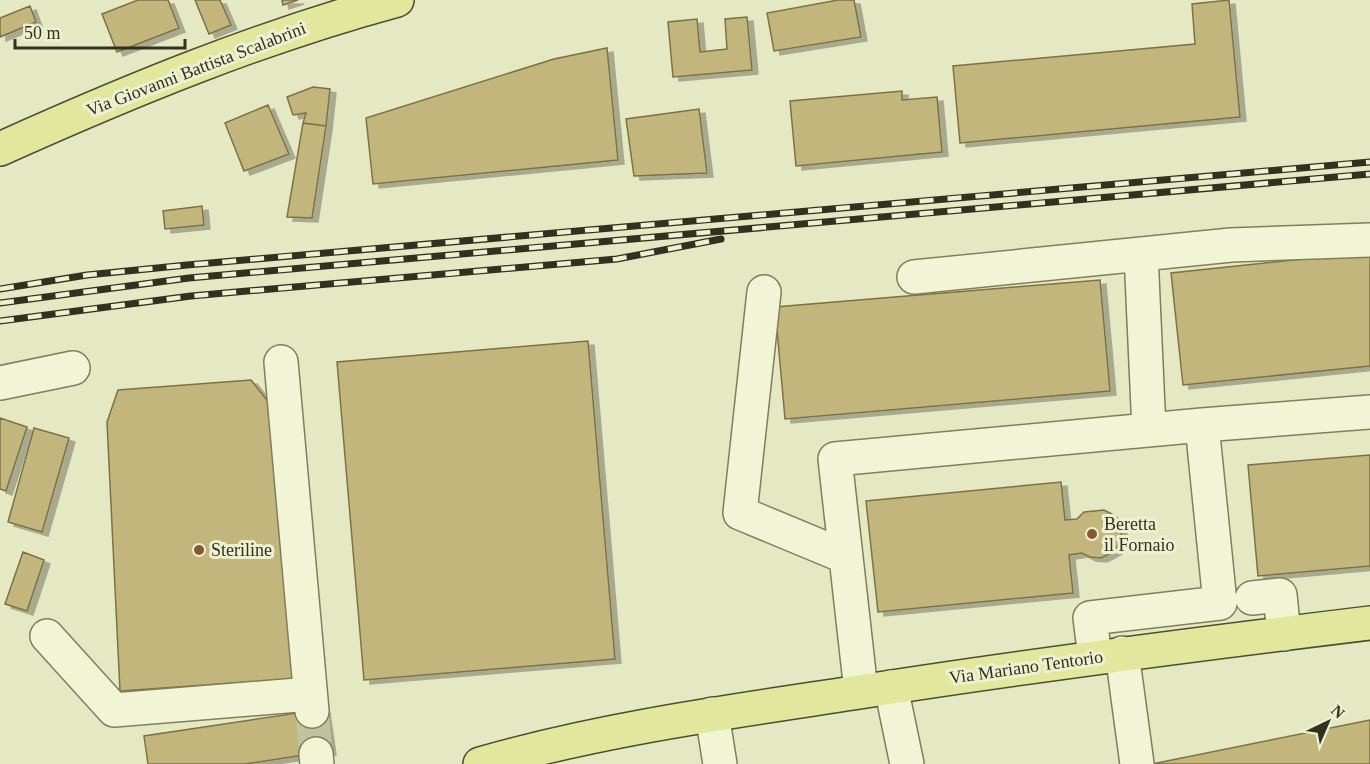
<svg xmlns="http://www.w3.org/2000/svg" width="1370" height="764" viewBox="0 0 1370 764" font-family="Georgia,serif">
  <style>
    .building { fill: #c2b67d; stroke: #7d7244; stroke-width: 1.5; filter: url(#shadow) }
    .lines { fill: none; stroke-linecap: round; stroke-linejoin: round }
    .minor-tunnel { stroke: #c0c3a2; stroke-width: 33; stroke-dasharray: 33 16; stroke-linecap: butt }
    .minor-casing { stroke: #807e5c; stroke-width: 36 }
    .major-casing { stroke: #4f4b30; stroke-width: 36 }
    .minor { stroke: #f1f4d5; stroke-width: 33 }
    .major { stroke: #e1e89e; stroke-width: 33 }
    .rail-casing { stroke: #32301e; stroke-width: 7 }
    .rail { stroke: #edf1d1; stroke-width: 4.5; stroke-dasharray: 14; stroke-linecap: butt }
    .poi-dot { fill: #895532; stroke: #edf1d1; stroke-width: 2 }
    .labels { text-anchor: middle; stroke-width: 6; stroke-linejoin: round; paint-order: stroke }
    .street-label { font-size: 18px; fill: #32301e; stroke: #edf1d1 }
    .poi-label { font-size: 18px; fill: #32301e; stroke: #edf1d1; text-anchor: start }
  </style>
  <defs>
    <filter id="shadow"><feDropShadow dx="6" dy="4" stdDeviation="0" flood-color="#0004"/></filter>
  </defs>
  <rect width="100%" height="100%" fill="#e4e8c3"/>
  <path class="building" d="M138,0H168L179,28L117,52L102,14Z
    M195,0H220L231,25L209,34Z
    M282,0H298L283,5Z
    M838,0H854L861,37L774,51L767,13Z
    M1229,0L1240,117L960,143L953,66L1195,44L1192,4Z
    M30,6L36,22L0,37V18Z
    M747,17L752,70L673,77L668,22L697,19L700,52L727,49L725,19Z
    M607,48L618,160L373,184L366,118L554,59Z
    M313,87L330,89L326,126L303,123L306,113L293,115L287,97Z
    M902,91V100L937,97L942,152L796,166L790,101Z
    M268,105L289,154L244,171L225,123Z
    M699,109L707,173L634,176L626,119Z
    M303,123L326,126L312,218L287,217Z
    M202,206L204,225L165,229L163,211Z
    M1370,252V366L1183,385L1171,273Z
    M1100,280L1110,391L785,419L775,307Z
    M588,341L615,659L364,680L337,362Z
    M251,380L274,409L294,679L120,691L107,422L118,390Z
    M0,418L27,427L6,491L0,489Z
    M34,428L69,438L42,532L8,522Z
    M1370,455V566L1258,576L1248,465Z
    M1061,482L1065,520L1077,519L1084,512L1104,510L1112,514L1122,532L1116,550L1107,555L1101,558L1090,557L1082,553L1069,555L1073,593L878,612L866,501Z
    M23,552L44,560L27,611L5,604Z
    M324,709L330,751L245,764H148L144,736Z
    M1370,720V764H1152Z"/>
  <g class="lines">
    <path class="minor-tunnel" d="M312,711L316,754"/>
    <defs>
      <path id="minor" d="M1141,254L1149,430
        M914,277L1231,245L1370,240
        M764,292L740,513L846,557
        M281,362L312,711
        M0,383L73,368
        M1202,425L1370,412
        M1252,598L1280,595L1284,634
        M47,636L114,710L310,694
        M1122,653L1137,764
        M891,687L907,764
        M861,691L835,459L1202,425L1220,603L1090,618L1095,657
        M712,714L720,764
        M316,754L317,764"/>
      <path id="major" d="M0,149C129,91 260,37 397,0
        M480,764C602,729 728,712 853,693C1025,666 1197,644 1370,623"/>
    </defs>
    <use href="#minor" class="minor-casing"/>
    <use href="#major" class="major-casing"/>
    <use href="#minor" class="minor"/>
    <use href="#major" class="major"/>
    <defs>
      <path id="rail" d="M0,289L87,275L187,265L1370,162
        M0,303L189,278L1370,174
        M0,321L191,296L617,259L721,239"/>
    </defs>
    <use href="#rail" class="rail-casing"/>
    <use href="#rail" class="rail"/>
  </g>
  <g class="poi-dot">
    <circle cx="1092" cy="534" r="6"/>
    <circle cx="199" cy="550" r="6"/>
  </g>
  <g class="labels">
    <g class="street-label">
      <text transform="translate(196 69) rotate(-21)" y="6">Via Giovanni Battista Scalabrini</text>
      <text transform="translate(1026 667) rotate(-8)" y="6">Via Mariano Tentorio</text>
    </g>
    <g class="poi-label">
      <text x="1104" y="530">Beretta<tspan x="1104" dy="21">il Fornaio</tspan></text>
      <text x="211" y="556">Steriline</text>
    </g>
  </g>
  <g transform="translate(1328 722) rotate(44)" stroke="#edf1d1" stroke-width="4.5" paint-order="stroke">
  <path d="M0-4.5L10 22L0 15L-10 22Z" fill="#32301e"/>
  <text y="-9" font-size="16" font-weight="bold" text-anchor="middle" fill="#32301e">N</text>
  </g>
  <path d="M15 39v9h170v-9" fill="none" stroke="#32301e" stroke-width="3"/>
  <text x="24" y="39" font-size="18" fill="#32301e" stroke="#edf1d1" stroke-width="4.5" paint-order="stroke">50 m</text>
</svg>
